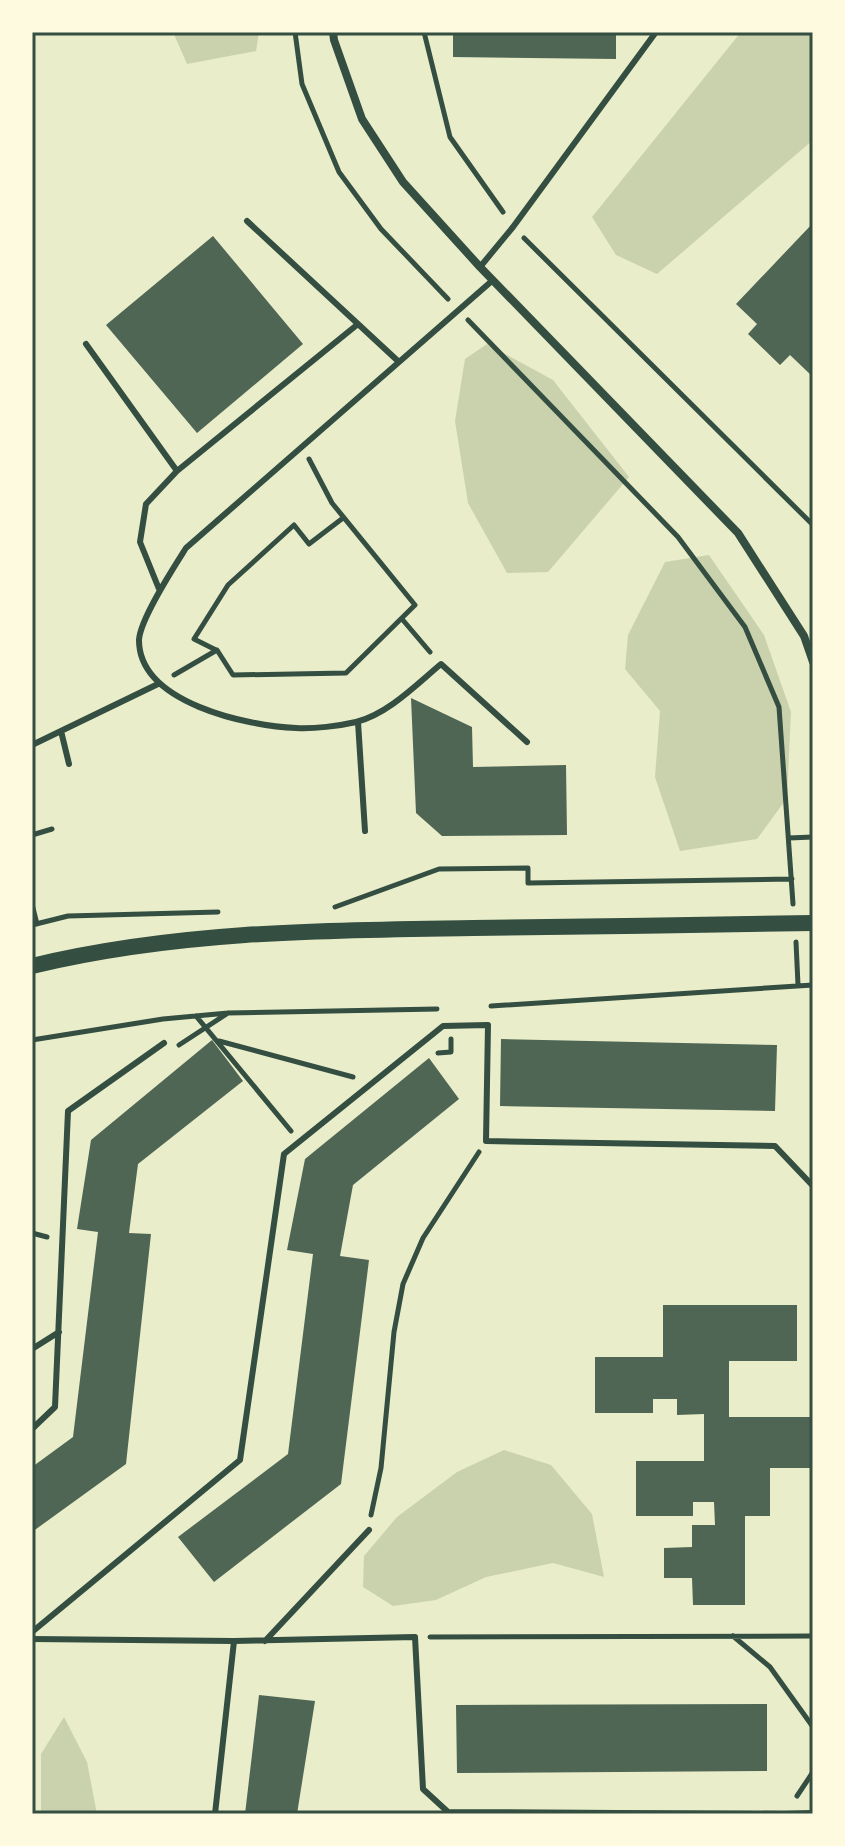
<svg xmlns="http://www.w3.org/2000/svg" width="845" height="1846" viewBox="0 0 845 1846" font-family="Raleway,sans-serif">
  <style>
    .green { fill: #cad2ad }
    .building { fill: #4f6655 }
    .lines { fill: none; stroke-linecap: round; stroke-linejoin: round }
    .path { stroke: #344e41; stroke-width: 5 }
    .service { stroke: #344e41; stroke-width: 6 }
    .minor { stroke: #344e41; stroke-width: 8 }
    .secondary { stroke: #344e41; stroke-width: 16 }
    .neatline { fill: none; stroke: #344e41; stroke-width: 3 }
  </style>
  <rect width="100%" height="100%" fill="#e9edc9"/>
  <path class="green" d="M173,32H259L256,51L187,64Z
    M741,32H813V140L657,274L616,255L592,217Z
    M487,344L553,380L629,477L548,572L507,573L468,503L455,421L465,359Z
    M709,555L764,635L791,712L787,798L757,839L680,851L655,777L660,711L625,669L628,635L665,562Z
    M504,1450L551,1465L592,1514L604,1577L553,1563L486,1577L436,1600L393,1606L363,1587L364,1556L397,1517L457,1472Z
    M64,1717L87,1762L97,1814H42L41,1812V1754Z"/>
  <path class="building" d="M453,32H616V59L453,57Z
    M813,223V377L790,355L780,365L748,334L757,324L736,304Z
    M213,236L303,344L197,433L106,325Z
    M411,698L472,727L473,767L566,765L567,835L442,836L416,813Z
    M501,1039L777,1045L775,1111L500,1106Z
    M212,1040L243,1081L138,1164L129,1233L151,1234L126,1464L32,1532V1467L73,1437L98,1232L77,1229L91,1140Z
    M429,1058L459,1099L353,1185L340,1256L369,1260L341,1484L214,1582L178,1537L288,1454L313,1254L287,1250L305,1159Z
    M663,1305H797V1361H729V1417H813V1468H770V1516H745V1605H693L692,1578H664V1548L692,1547V1525H715L714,1502H693V1516H636V1461H704V1414L677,1415V1399H653V1413H595V1357H663Z
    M259,1695L315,1701L297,1814H245Z
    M767,1704V1771L457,1773L456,1705Z"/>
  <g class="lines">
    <path class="path" d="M295,32L302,84L339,172L381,229L448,299
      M424,32L450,137L503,212
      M524,238L813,525
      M468,320L678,537L745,627L779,707L793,904
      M402,619L430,652
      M216,650L194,639L228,585L294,525L309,544L343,518
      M174,675L217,650L233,675L346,673L415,605L332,503L309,459
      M32,835L52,829
      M789,838L813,837
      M32,904L37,924
      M335,907L439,869L528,868V883L792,879
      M32,925L68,916L218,912
      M796,942L798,985
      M491,1006L813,985
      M196,1016L291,1131
      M32,1040L163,1019L228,1013L437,1009
      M219,1041L353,1077
      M179,1045L228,1013
      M438,1053L451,1052V1039
      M32,1233L47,1237
      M371,1515L381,1468L394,1332L403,1284L423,1238L479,1152
      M733,1636L770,1667L813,1727
      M430,1637L813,1636
      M797,1796L813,1772"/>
    <path class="service" d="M247,221L399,362
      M480,267L513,227L656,32
      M493,280L186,548C174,567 140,619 139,640C139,703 247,726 296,728C314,729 339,726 356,722C388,714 417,684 441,664L527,742
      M86,344L177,471L146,504L140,542L159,589
      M177,471L358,324
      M358,722L365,831
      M61,731L69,764
      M32,745L158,684
      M32,1349L59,1332
      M32,1429L55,1407L68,1111L164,1043
      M32,1632L240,1460L284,1154L443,1026L488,1025L486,1141L775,1146L813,1186
      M32,1639L234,1641L415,1637L423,1789L448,1812L785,1814
      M265,1641L369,1530
      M215,1814L234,1641
      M785,1814L813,1813"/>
    <path class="minor" d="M333,32L334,40L362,119L403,182L480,267L738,533L804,636L813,662"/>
    <path class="secondary" d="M32,966C177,931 325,930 473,928C586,927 700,925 813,923"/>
  </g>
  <rect width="845" height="1846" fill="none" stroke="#fefae0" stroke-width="68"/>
  <rect x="34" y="34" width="777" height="1778" class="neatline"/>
</svg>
